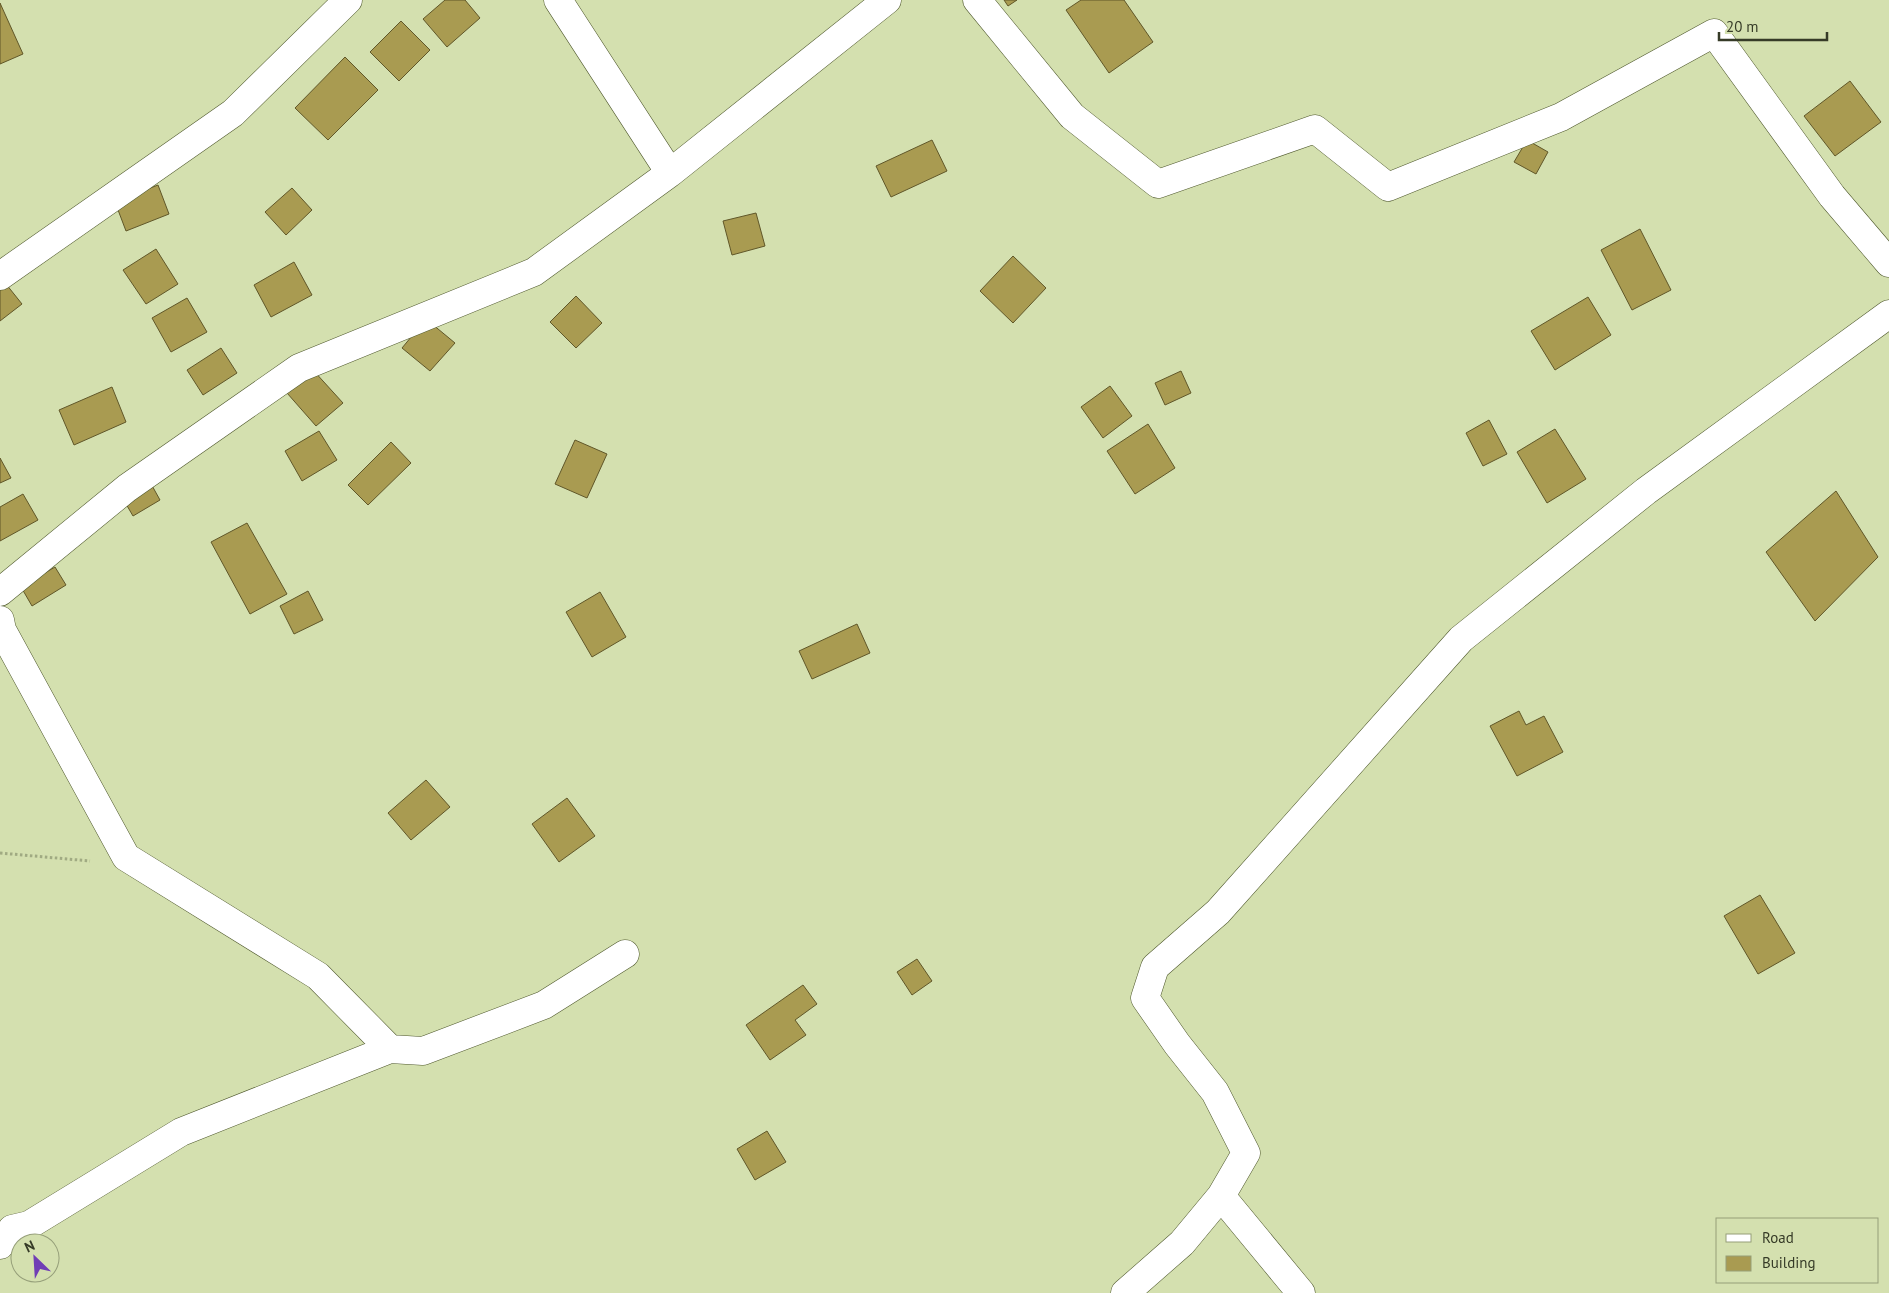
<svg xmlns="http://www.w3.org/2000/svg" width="1889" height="1293" viewBox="0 0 1889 1293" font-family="'PT Sans',sans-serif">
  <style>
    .building { fill: #a99b51; stroke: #605729 }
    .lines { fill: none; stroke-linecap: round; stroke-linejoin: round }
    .minor-casing { stroke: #4f582d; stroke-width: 29 }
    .path { stroke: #a0aa82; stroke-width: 3; stroke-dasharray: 2.5 2.5; stroke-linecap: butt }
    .minor { stroke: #fff; stroke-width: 28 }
  </style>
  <rect width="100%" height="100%" fill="#d4e0af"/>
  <path class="building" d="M445,0H465L480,18L447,47L423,19Z
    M1004,0H1017L1008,6Z
    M1081,0H1124L1153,42L1109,73L1066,10Z
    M0,3L23,54L0,64Z
    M401,21L430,50L399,81L370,52Z
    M345,57L378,90L328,140L295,108Z
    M1850,81L1881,122L1835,156L1804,116Z
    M932,140L947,171L891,197L876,166Z
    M1527,140L1548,152L1536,174L1514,162Z
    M158,185L169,214L126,231L115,202Z
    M292,188L312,210L286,235L265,212Z
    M756,213L765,246L732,255L723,221Z
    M1640,229L1671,290L1632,310L1601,250Z
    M156,249L178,284L146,304L123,270Z
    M1013,256L1046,288L1013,323L980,291Z
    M294,262L312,295L271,317L254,285Z
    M2,279L22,304L0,321V281Z
    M576,296L602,323L576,348L550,322Z
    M1588,297L1611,335L1555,370L1531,331Z
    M187,298L207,332L171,352L152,318Z
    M426,319L455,343L430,371L402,348Z
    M221,348L237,373L203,395L187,370Z
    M313,370L343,403L316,426L287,393Z
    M1181,371L1191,393L1165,405L1155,383Z
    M1110,386L1132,416L1103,438L1081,407Z
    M112,387L126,422L74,445L59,410Z
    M1489,420L1507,454L1483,466L1466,433Z
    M1148,424L1175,468L1135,494L1107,451Z
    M1555,429L1586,479L1547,503L1517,452Z
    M319,431L337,460L302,481L285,451Z
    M575,440L607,454L587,498L555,484Z
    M391,442L411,463L368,505L348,485Z
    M0,458L11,478L0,483Z
    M150,482L160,500L133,516L122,497Z
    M1836,491L1878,557L1815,621L1766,552Z
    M23,494L38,520L0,541V507Z
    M247,523L287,594L250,614L211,542Z
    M55,567L66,585L32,606L21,587Z
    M308,591L323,620L294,634L280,606Z
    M600,592L626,637L592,657L566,612Z
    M857,624L870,653L812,679L799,651Z
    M1519,711L1526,725L1544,716L1563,752L1517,776L1490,726Z
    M426,780L450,807L411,840L388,813Z
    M567,798L595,836L559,862L532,824Z
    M1760,895L1795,953L1758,974L1724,916Z
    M917,959L932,981L912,995L897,972Z
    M803,985L817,1004L795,1020L806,1035L770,1060L746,1025Z
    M767,1131L786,1162L755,1180L737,1149Z"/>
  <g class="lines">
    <defs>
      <path id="minor" d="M558,0L670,173L887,0
        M977,0L1072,116L1158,184L1315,129L1388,187L1561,117L1714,33L1832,196L1889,263
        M0,276L233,113L348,0
        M0,592L127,488L299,368L534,272L670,173
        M0,620L2,630L126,857L318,976L390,1049
        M1221,1196L1301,1293
        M0,1245L12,1229L29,1225L181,1132L390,1049L423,1051L544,1005L625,954
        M1125,1293L1182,1243L1221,1196L1246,1153L1215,1092L1177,1044L1145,998L1155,967L1218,912L1461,639L1646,491L1889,314"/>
    </defs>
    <use href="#minor" class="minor-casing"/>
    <path class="path" d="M0,853L90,861"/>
    <use href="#minor" class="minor"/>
  </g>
  <rect x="1716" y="1218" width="162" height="65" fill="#d4e0af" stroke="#959e79"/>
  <rect x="1726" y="1234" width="25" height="8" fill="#ffffff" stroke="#959e79"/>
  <text x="1762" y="1243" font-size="15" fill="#363b27">Road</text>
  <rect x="1726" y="1256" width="25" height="15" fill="#a99b51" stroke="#959e79"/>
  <text x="1762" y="1268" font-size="15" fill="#363b27">Building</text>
  <g transform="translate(35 1258) rotate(335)"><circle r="24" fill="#d4e0af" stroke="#959e79"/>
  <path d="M0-4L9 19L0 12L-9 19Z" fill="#703eb5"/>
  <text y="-8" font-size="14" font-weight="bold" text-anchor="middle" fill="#363b27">N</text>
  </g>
  <path d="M1719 32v8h108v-8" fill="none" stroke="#363b27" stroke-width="2.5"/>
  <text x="1726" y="32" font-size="15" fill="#363b27" stroke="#d4e0af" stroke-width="4" paint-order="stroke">20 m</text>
</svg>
